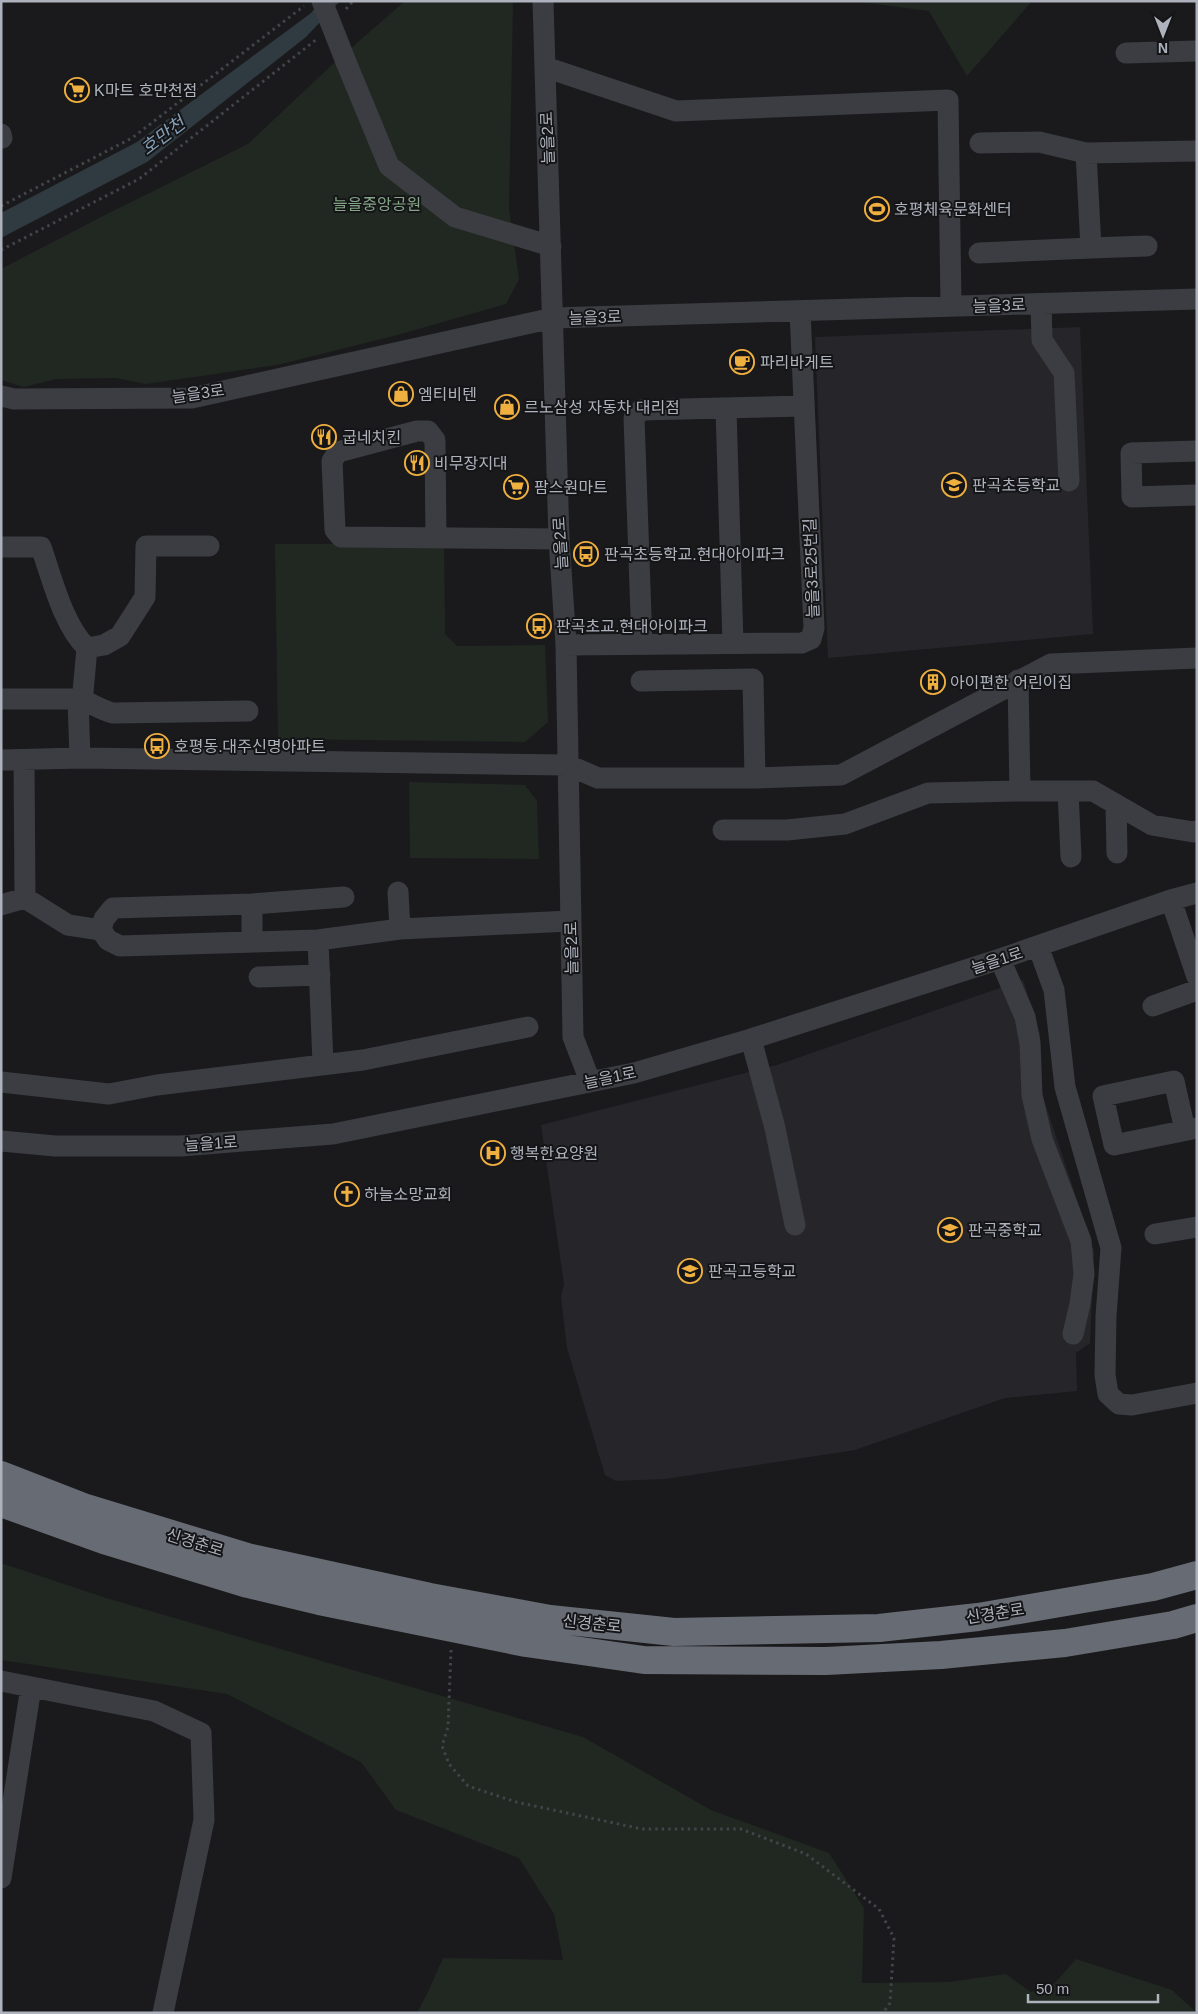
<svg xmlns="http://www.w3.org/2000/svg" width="1198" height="2014" viewBox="0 0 1198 2014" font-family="Arial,'Noto Sans KR',sans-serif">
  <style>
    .built { fill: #26262a }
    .green { fill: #202821 }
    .water { fill: #303a41 }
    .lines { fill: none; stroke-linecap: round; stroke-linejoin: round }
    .path { stroke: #414449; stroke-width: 3; stroke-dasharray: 2.5 4; stroke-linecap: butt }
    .minor { stroke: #3b3d42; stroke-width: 21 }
    .highway { stroke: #676b73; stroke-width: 28 }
    .minor-bridge { stroke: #3b3d42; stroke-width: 21 }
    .labels { text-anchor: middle; stroke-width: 4; stroke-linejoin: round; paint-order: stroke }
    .poi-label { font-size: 16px; fill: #adb2bc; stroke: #151518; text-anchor: start }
    .street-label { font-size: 16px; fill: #adb2bc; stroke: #151518 }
    .park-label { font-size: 16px; fill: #85a686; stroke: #151518 }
    .water-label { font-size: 18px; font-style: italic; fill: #85a0b6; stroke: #151518 }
  </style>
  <rect width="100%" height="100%" fill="#1a1a1d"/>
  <path class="built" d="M1080,327L1093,634L828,658L815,337Z
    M1023,980L1040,1034L1042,1094L1094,1251L1090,1343L1076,1353L1077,1391L1005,1398L855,1450L665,1479L616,1481L605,1475L567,1348L561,1297L564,1284L541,1125L777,1065Z"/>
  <path class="green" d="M405,1H513L509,209L519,279L506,304L401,334L277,365L146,384L116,378L56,379L24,387L1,380V269L103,216L248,144L334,63Z
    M853,1H1032L967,76L929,11Z
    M275,544H444L445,634L457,646L545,645L548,722L525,742L278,739Z
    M409,782L525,785L537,801L539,859L410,858Z
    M1,1563L106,1598L583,1737L711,1810L829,1853L864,1908L862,1983L948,1982L1006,1974L1031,1992L1054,1984L1076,1959L1172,1990L1197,2013H417L428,1992L443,1958L563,1960L554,1914L519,1858L396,1810L361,1762L227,1694L1,1660Z"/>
  <path class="water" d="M321,1H340L306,37L147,162L1,238V213L137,142L311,13Z"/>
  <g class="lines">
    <path class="path" d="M346,9L353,1
      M1,206L132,138L304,6
      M1,250L139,179L317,39
      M451,1650L448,1727L442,1746L449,1764L468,1786L516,1802L642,1829H741L806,1854L879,1909L894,1938L890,2003L883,2013"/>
    <path class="minor" d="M543,1L559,539L566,645L573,1037L590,1081
      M1126,53L1197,51
      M346,62L389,166L455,217L551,246
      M545,67L676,111L948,100L951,306
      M1,134L2,138
      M980,143L1039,142L1086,153
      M1147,246L1091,248L1086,153L1197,151
      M979,253L1091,248
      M1041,304L1042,340L1064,373L1069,481
      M1,396L14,399L192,398L553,318L1197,299
      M726,409L733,643
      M1197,451L1131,453L1132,497L1197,495
      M436,538L435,440L428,431H417L338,452L332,461L335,530L341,537L559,539
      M1,547H41C52,578 63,625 87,648
      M642,644L634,418L641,410L804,406
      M566,645L802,643L811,639L814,628L800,311
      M1018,680L1020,791H1093L1152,825L1193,832L1197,831
      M641,681L753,679L755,778
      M1,699H78C90,702 100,710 113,713L248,711
      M80,758L78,699L83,692L87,648L104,645L120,636L145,597L146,546H209
      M1,760L80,758L568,765L598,778H755L841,775L1051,664L1197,658
      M24,760L25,898
      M1068,791L1071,857
      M1116,804L1117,853
      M723,830H787L845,824L928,793L1020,791
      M398,892L400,929
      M1171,900L1197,977
      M252,904V942
      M1,905L25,898L68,925L101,930L108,940L120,946L318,940L400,929L570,921
      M101,930L104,919L113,908L252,904L344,897
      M318,940L323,1064
      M1038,946L1054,990L1065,1087L1111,1248L1106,1316L1105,1375L1108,1394L1119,1404L1132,1405L1197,1393
      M1000,959L1025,1017L1030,1043L1032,1095L1042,1139L1081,1241L1084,1274L1080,1304L1073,1334
      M259,977L320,975
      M1153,1006L1197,990
      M751,1039L775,1128L795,1225
      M1,1082L109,1094L157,1085L363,1060L528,1027
      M1185,1130L1174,1081L1103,1096L1114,1145L1197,1128
      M1,1141L55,1146H181L333,1134L634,1073L751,1039L1000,959L1171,900L1197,893
      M1155,1234L1197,1227
      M1,1681L154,1711L201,1733L204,1820L163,2013
      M1,1878L31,1687"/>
    <path class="highway" d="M1,1475L86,1508L247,1557L430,1597L550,1619L674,1632L879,1628L978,1617L1153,1587L1197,1575
      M1,1503L104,1540L248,1584L319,1601L526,1643L644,1660L826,1661L941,1655L1065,1643L1173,1625L1197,1618"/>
    <path class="minor-bridge" d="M322,1L346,62"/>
  </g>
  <defs>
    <symbol id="supermarket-ring" viewBox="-11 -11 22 22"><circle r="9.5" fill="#151518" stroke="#f0b03f" stroke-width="1.5"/><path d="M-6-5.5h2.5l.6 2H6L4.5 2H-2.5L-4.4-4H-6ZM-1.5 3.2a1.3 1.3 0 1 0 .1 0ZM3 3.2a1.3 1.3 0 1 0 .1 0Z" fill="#f0b03f"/></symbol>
    <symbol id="stadium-ring" viewBox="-11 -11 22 22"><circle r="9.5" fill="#151518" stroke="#f0b03f" stroke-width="1.5"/><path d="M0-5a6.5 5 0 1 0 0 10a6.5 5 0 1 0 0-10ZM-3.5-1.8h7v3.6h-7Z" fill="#f0b03f"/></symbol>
    <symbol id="cafe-ring" viewBox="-11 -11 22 22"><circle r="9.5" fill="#151518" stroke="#f0b03f" stroke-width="1.5"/><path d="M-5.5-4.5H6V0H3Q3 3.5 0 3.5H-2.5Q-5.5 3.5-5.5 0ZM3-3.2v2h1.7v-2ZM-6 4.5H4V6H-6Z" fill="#f0b03f"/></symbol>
    <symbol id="shop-ring" viewBox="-11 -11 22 22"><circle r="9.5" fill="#151518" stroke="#f0b03f" stroke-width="1.5"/><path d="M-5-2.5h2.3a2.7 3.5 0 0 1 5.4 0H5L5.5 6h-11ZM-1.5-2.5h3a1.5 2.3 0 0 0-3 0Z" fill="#f0b03f"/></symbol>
    <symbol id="restaurant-ring" viewBox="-11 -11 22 22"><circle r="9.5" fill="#151518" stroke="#f0b03f" stroke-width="1.5"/><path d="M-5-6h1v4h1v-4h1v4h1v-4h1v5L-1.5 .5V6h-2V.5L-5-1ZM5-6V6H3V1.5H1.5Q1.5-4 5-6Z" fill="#f0b03f"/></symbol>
    <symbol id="school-ring" viewBox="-11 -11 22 22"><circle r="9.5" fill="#151518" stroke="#f0b03f" stroke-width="1.5"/><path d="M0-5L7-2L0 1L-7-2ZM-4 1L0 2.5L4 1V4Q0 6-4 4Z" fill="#f0b03f"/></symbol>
    <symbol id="bus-ring" viewBox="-11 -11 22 22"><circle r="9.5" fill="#151518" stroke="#f0b03f" stroke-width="1.5"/><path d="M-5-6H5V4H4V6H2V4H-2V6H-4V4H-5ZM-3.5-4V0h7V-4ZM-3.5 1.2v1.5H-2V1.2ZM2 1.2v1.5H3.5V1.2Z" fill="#f0b03f"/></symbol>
    <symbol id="building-ring" viewBox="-11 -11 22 22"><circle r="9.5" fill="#151518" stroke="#f0b03f" stroke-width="1.5"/><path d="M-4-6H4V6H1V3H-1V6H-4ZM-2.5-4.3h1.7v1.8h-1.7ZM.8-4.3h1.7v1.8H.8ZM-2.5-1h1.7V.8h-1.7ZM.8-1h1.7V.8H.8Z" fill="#f0b03f"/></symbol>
    <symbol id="hospital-ring" viewBox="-11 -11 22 22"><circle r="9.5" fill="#151518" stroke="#f0b03f" stroke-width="1.5"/><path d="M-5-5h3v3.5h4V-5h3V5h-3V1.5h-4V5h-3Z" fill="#f0b03f"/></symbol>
    <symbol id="church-ring" viewBox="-11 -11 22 22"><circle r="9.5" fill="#151518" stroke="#f0b03f" stroke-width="1.5"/><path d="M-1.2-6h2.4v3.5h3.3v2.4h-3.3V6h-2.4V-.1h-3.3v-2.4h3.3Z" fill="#f0b03f"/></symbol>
  </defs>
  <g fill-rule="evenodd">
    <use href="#supermarket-ring" x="63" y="76" width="28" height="28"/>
    <use href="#stadium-ring" x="863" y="195" width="28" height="28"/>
    <use href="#cafe-ring" x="728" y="348" width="28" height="28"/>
    <use href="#shop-ring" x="387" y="380" width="28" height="28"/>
    <use href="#shop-ring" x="493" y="393" width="28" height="28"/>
    <use href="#restaurant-ring" x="310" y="423" width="28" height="28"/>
    <use href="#restaurant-ring" x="403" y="449" width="28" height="28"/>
    <use href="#school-ring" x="940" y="471" width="28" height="28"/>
    <use href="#supermarket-ring" x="502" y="473" width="28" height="28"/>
    <use href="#bus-ring" x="572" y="540" width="28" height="28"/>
    <use href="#bus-ring" x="525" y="612" width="28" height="28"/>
    <use href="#building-ring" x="919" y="668" width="28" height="28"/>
    <use href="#bus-ring" x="143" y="732" width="28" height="28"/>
    <use href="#hospital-ring" x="479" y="1139" width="28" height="28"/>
    <use href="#church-ring" x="333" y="1180" width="28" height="28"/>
    <use href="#school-ring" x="936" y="1216" width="28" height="28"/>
    <use href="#school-ring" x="676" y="1257" width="28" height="28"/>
  </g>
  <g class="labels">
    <g class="poi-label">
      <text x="94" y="96">K마트 호만천점</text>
      <text x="894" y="215">호평체육문화센터</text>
      <text x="760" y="368">파리바게트</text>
      <text x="418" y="400">엠티비텐</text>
      <text x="524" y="413">르노삼성 자동차 대리점</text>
      <text x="342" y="443">굽네치킨</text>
      <text x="434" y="469">비무장지대</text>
      <text x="972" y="491">판곡초등학교</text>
      <text x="534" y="493">팜스원마트</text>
      <text x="604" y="560">판곡초등학교.현대아이파크</text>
      <text x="556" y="632">판곡초교.현대아이파크</text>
      <text x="950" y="688">아이편한 어린이집</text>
      <text x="174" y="752">호평동.대주신명아파트</text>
      <text x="510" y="1159">행복한요양원</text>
      <text x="364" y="1200">하늘소망교회</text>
      <text x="968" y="1236">판곡중학교</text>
      <text x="708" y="1277">판곡고등학교</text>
    </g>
    <g class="street-label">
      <text transform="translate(547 138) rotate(-92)" y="6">늘을2로</text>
      <text transform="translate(999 305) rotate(-2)" y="6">늘을3로</text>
      <text transform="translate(595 317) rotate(-2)" y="6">늘을3로</text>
      <text transform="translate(198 393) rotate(-8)" y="6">늘을3로</text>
      <text transform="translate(560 543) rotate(-93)" y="6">늘을2로</text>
      <text transform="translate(811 568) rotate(-92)" y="6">늘을3로25번길</text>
      <text transform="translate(571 948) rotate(-91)" y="6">늘을2로</text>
      <text transform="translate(997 960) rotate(-18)" y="6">늘을1로</text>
      <text transform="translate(610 1077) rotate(-12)" y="6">늘을1로</text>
      <text transform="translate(211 1143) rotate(-4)" y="6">늘을1로</text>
      <text transform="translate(195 1542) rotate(17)" y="6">신경춘로</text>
      <text transform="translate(995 1613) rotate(-9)" y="6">신경춘로</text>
      <text transform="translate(592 1623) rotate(6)" y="6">신경춘로</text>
    </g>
    <g class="park-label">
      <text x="377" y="210">늘을중앙공원</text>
    </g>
    <g class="water-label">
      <text transform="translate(163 136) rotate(-37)" y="6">호만천</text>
    </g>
  </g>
  <rect width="1198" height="2014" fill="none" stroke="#adb2bc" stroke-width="5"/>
  <g transform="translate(1163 35) rotate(180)" stroke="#151518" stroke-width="4" paint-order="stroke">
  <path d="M0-4L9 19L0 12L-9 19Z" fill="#adb2bc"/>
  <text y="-8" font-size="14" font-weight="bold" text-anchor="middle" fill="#adb2bc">N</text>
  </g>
  <path d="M1028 1994v8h130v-8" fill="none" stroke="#adb2bc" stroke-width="2.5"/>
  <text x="1036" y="1994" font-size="15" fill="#adb2bc" stroke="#151518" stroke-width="4" paint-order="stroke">50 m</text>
</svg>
